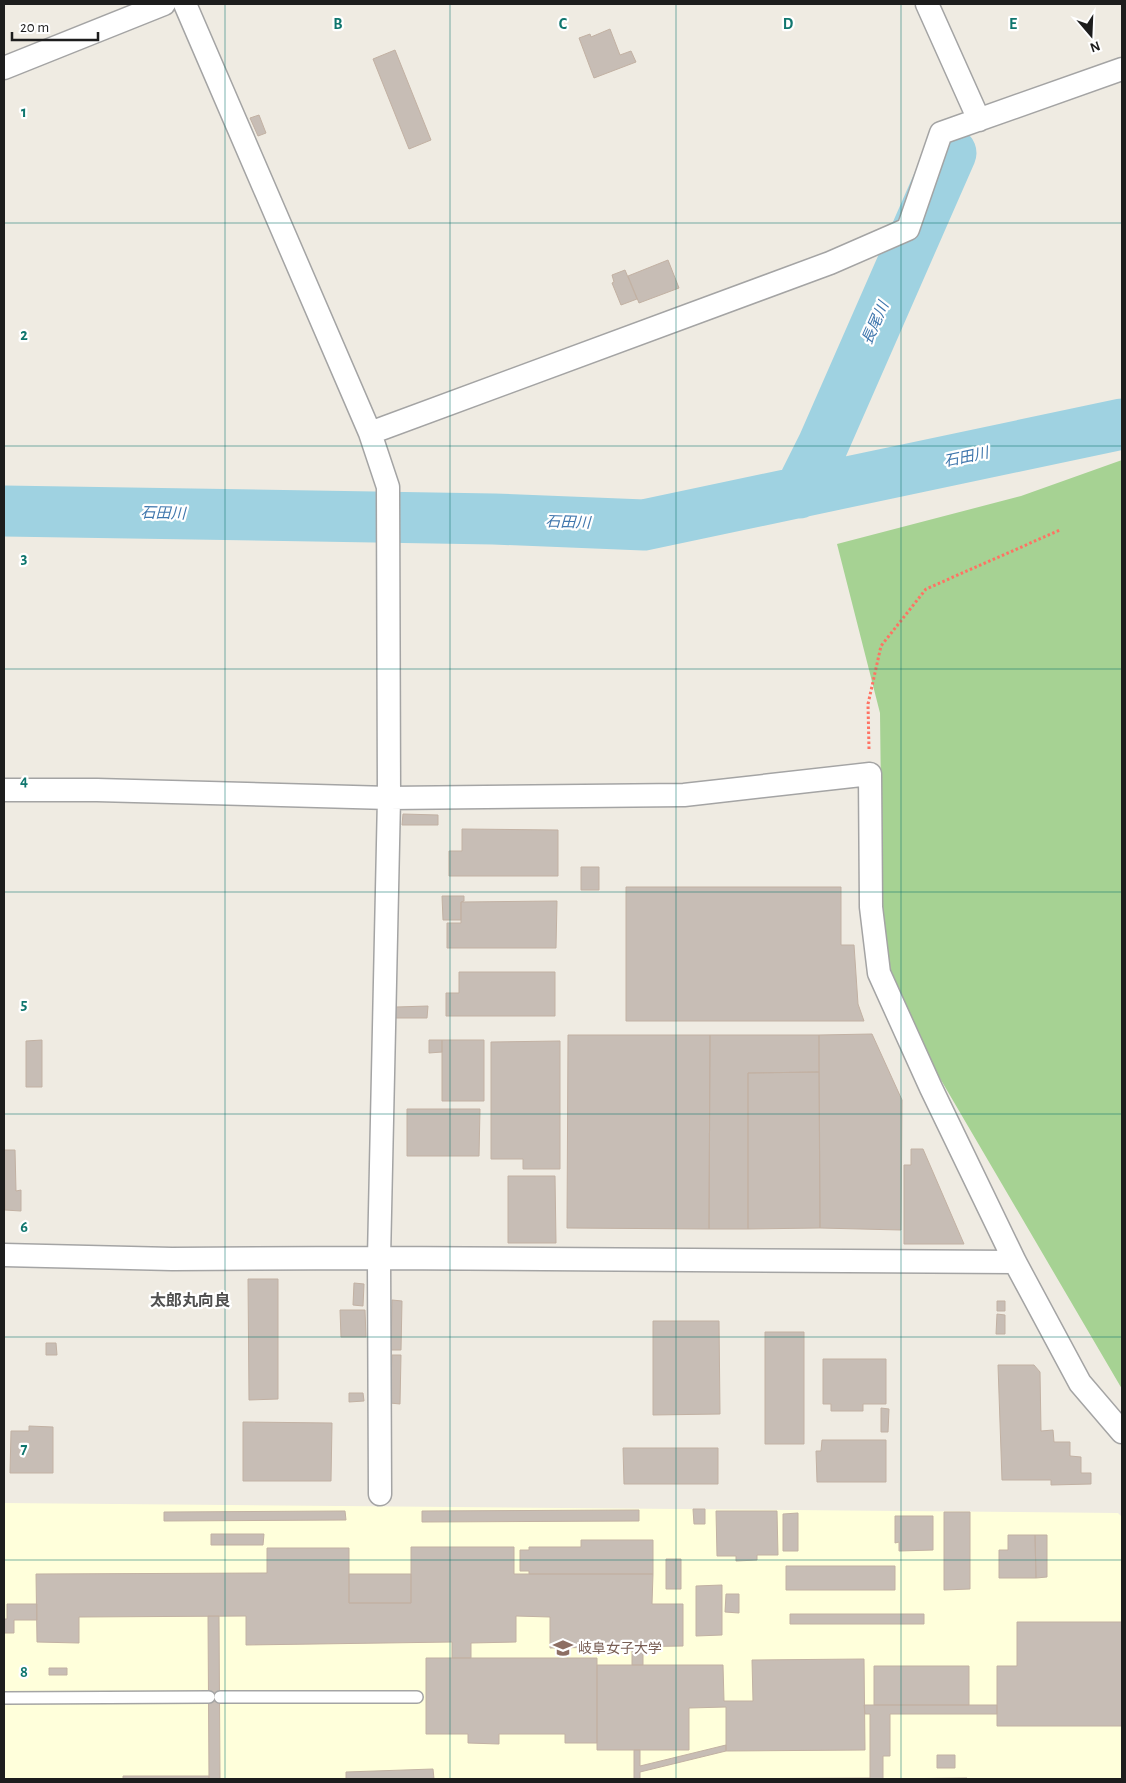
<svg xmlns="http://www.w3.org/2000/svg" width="1126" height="1783" viewBox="0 0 1126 1783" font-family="'Alegreya Sans','Noto Sans JP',sans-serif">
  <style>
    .education { fill: #ffffdb }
    .forest { fill: #a6d293 }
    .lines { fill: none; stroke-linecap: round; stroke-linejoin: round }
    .river { stroke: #9fd2e1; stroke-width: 51 }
    .building { fill: #c7bdb5; stroke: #c2b1a3 }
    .service-casing { stroke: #a4a4a4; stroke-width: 14 }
    .minor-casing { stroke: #a4a4a4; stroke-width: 25 }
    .path { stroke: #ff7263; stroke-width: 3; stroke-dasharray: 2.5 2.5; stroke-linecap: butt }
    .service { stroke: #fff; stroke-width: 11 }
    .minor { stroke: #fff; stroke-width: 22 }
    .grid { fill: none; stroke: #0f766e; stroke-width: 1; stroke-opacity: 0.55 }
    .labels { text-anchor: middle; stroke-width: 4.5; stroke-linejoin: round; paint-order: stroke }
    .education-label { font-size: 14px; fill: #785e54; stroke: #fff; text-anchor: start }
    .water-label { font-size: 15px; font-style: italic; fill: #4077ad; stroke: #fff }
    .quarter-label { font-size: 16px; font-weight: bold; fill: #505050; stroke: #fff }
    .grid-label { font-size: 16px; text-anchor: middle; font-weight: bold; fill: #0f766e; stroke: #fff; stroke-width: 4.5; stroke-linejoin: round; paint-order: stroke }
  </style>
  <rect width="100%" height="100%" fill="#efebe2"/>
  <path class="education" d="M4,1503L1118,1513L1122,1517V1779H4Z"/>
  <path class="forest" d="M1122,460V1389L907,1022L883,958L880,713L837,544L1021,496Z"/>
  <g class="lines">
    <path class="river" d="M799,493L823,445L951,153
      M4,511L494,519L644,525L1122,424"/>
  </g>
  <path class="building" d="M610,29L620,55L631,51L636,62L594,78L579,38L590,34L591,37Z
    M395,50L431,140L409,149L373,59Z
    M259,115L266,133L258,136L250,118Z
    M668,260L679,288L639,303L628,276Z
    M625,270L637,299L621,305L612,283L614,282L612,275Z
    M403,814L438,815V825H402Z
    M462,829L558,830V876H449V851H462Z
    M581,867H599V890H581Z
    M626,887H841V945H854L858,1004L864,1021H626Z
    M442,896H464V901L461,902V920H443Z
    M557,901L556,948H447V923H461V902Z
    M459,972H555V1016H446V993H459Z
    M428,1006L427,1018H396V1007Z
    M872,1034L902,1100L901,1230L820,1228L819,1035Z
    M568,1035H710L709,1229L567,1228Z
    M710,1035H819V1072L748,1073V1229H709Z
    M42,1040V1087H26V1041Z
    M429,1040H442V1052L429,1053Z
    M442,1040H484V1101H442Z
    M560,1041V1169H523V1159H491V1042Z
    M819,1072L820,1228L748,1229V1073Z
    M407,1109H480L479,1156H407Z
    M911,1149H923L964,1244H904V1165H911Z
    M4,1150H15L16,1191L21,1190V1211L5,1210Z
    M508,1176H555L556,1243H508Z
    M248,1279H278V1399L249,1400Z
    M354,1283L364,1284L363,1306L353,1305Z
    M392,1300L402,1301L401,1350H391Z
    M997,1301H1005V1311H997Z
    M340,1310H365L366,1337H341Z
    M997,1314L1005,1315V1334H996Z
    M653,1321H719L720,1414L653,1415Z
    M765,1332H804V1444H765Z
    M46,1343H56L57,1355H46Z
    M392,1355H401L400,1404L390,1403Z
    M823,1359H886V1404H863V1411H831V1404H823Z
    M998,1365H1034L1040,1372L1041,1431L1053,1430L1054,1442H1070V1456L1081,1457V1473H1091V1484L1051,1485V1480H1002Z
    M349,1393H363L364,1401L349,1402Z
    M881,1408L889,1409L888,1432H881Z
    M243,1422L332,1423L331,1481H243Z
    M29,1426L53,1427V1473H10L11,1431H29Z
    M822,1440H886V1482H817L816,1451H821Z
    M623,1448H718V1484H624Z
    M693,1509H705V1524H694Z
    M639,1510V1521L422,1522V1511Z
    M345,1511L346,1520L164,1521V1512Z
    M716,1511H777L778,1555H757V1560L736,1561V1556H717Z
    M944,1512H970V1589L944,1590Z
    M798,1513V1551H783V1514Z
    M895,1516H933V1550L899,1551V1542L895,1543Z
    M211,1534H264L263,1545H211Z
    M1008,1535H1035L1036,1578H999V1550H1008Z
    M1035,1535H1047V1577L1036,1578Z
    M581,1540H653V1574H529V1571H520V1550H529V1547H581Z
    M411,1547H514V1574H653L652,1604H683V1646L550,1648V1617L516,1616V1642L471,1643V1658H452V1642L246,1645V1616L79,1617V1643L37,1642L36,1574L267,1573V1548H349V1603H411Z
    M666,1559H681V1589H666Z
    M786,1566H895V1590H786Z
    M349,1574H411V1603H349Z
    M722,1585V1635L696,1636V1586Z
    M726,1594H739V1613L725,1612Z
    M7,1604H37V1620H14V1633H4V1619H7Z
    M790,1614H924V1624H790Z
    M208,1616H219L220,1779H209Z
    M1017,1622H1122V1726H997V1666H1017Z
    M632,1647H643V1665H632Z
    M426,1658H597V1743H565V1734H499V1744L468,1743V1734H426Z
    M864,1659L865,1750L726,1751V1707L689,1708V1750H597V1665H723L724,1701H753L752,1660Z
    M874,1666H969V1705H874Z
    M49,1668H67V1675H49Z
    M864,1705H997V1714H890V1756H883V1779H870V1714H865Z
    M726,1745V1751L640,1772V1779H634V1750H640V1766Z
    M937,1755H955V1768H937Z
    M433,1769L434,1779H346V1772Z
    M123,1776H209V1779H123Z
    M870,1778V1779H690Z
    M967,1778V1779H883Z"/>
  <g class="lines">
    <defs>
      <path id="service" d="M220,1697H417
        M4,1698L209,1697"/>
      <path id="minor" d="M185,4L370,433L388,487L389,798L379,1258L380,1494
        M927,4L979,120
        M4,68L164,4
        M370,433L830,263L908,229L941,133L1122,69
        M4,790H97L389,798L684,795L870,774L871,907L879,973L931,1088L1015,1262L1080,1383L1122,1432
        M4,1255L172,1259L379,1258L1015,1262"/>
    </defs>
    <use href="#service" class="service-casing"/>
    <use href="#minor" class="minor-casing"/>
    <path class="path" d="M869,749L868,704L881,646L926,589L1060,530"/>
    <use href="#service" class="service"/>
    <use href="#minor" class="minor"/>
  </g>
  <path class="grid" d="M225,4V1779M450,4V1779M676,4V1779M901,4V1779M4,223H1122M4,446H1122M4,669H1122M4,892H1122M4,1114H1122M4,1337H1122M4,1560H1122"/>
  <defs>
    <symbol id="university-bare" viewBox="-9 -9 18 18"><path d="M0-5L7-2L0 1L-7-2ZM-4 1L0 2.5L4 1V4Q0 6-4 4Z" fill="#8d6e63" stroke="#fff" stroke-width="2.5" paint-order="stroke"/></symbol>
  </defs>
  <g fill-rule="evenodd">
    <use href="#university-bare" x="549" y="1634" width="28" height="28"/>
  </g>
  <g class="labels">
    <g class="education-label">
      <text x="578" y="1653">岐阜女子大学</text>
    </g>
    <g class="water-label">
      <text transform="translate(875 323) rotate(-66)" y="5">長尾川</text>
      <text transform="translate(966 457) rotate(-12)" y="5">石田川</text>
      <text transform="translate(163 513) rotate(1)" y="5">石田川</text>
      <text transform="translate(568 522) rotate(2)" y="5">石田川</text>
    </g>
    <g class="quarter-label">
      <text x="190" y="1306">太郎丸向良</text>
    </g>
  </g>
  <g class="grid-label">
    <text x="338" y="29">B</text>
    <text x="563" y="29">C</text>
    <text x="788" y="29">D</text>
    <text x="1013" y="29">E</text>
    <text x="24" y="117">1</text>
    <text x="24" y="340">2</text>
    <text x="24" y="563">3</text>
    <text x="24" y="786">4</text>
    <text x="24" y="1009">5</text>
    <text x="24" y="1232">6</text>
    <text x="24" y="1454">7</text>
    <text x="24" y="1677">8</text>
  </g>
  <rect width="1126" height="1783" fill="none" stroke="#1d1d1d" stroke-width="10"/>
  <g transform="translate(1091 35) rotate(161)" stroke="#ffffff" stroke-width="4" paint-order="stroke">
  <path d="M0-4L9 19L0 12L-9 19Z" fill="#1d1d1d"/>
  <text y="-8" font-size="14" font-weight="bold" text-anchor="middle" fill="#1d1d1d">N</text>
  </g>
  <path d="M12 32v8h86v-8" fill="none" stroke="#1d1d1d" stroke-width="2.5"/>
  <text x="20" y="32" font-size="15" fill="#1d1d1d" stroke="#ffffff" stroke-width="4" paint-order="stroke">20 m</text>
</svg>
